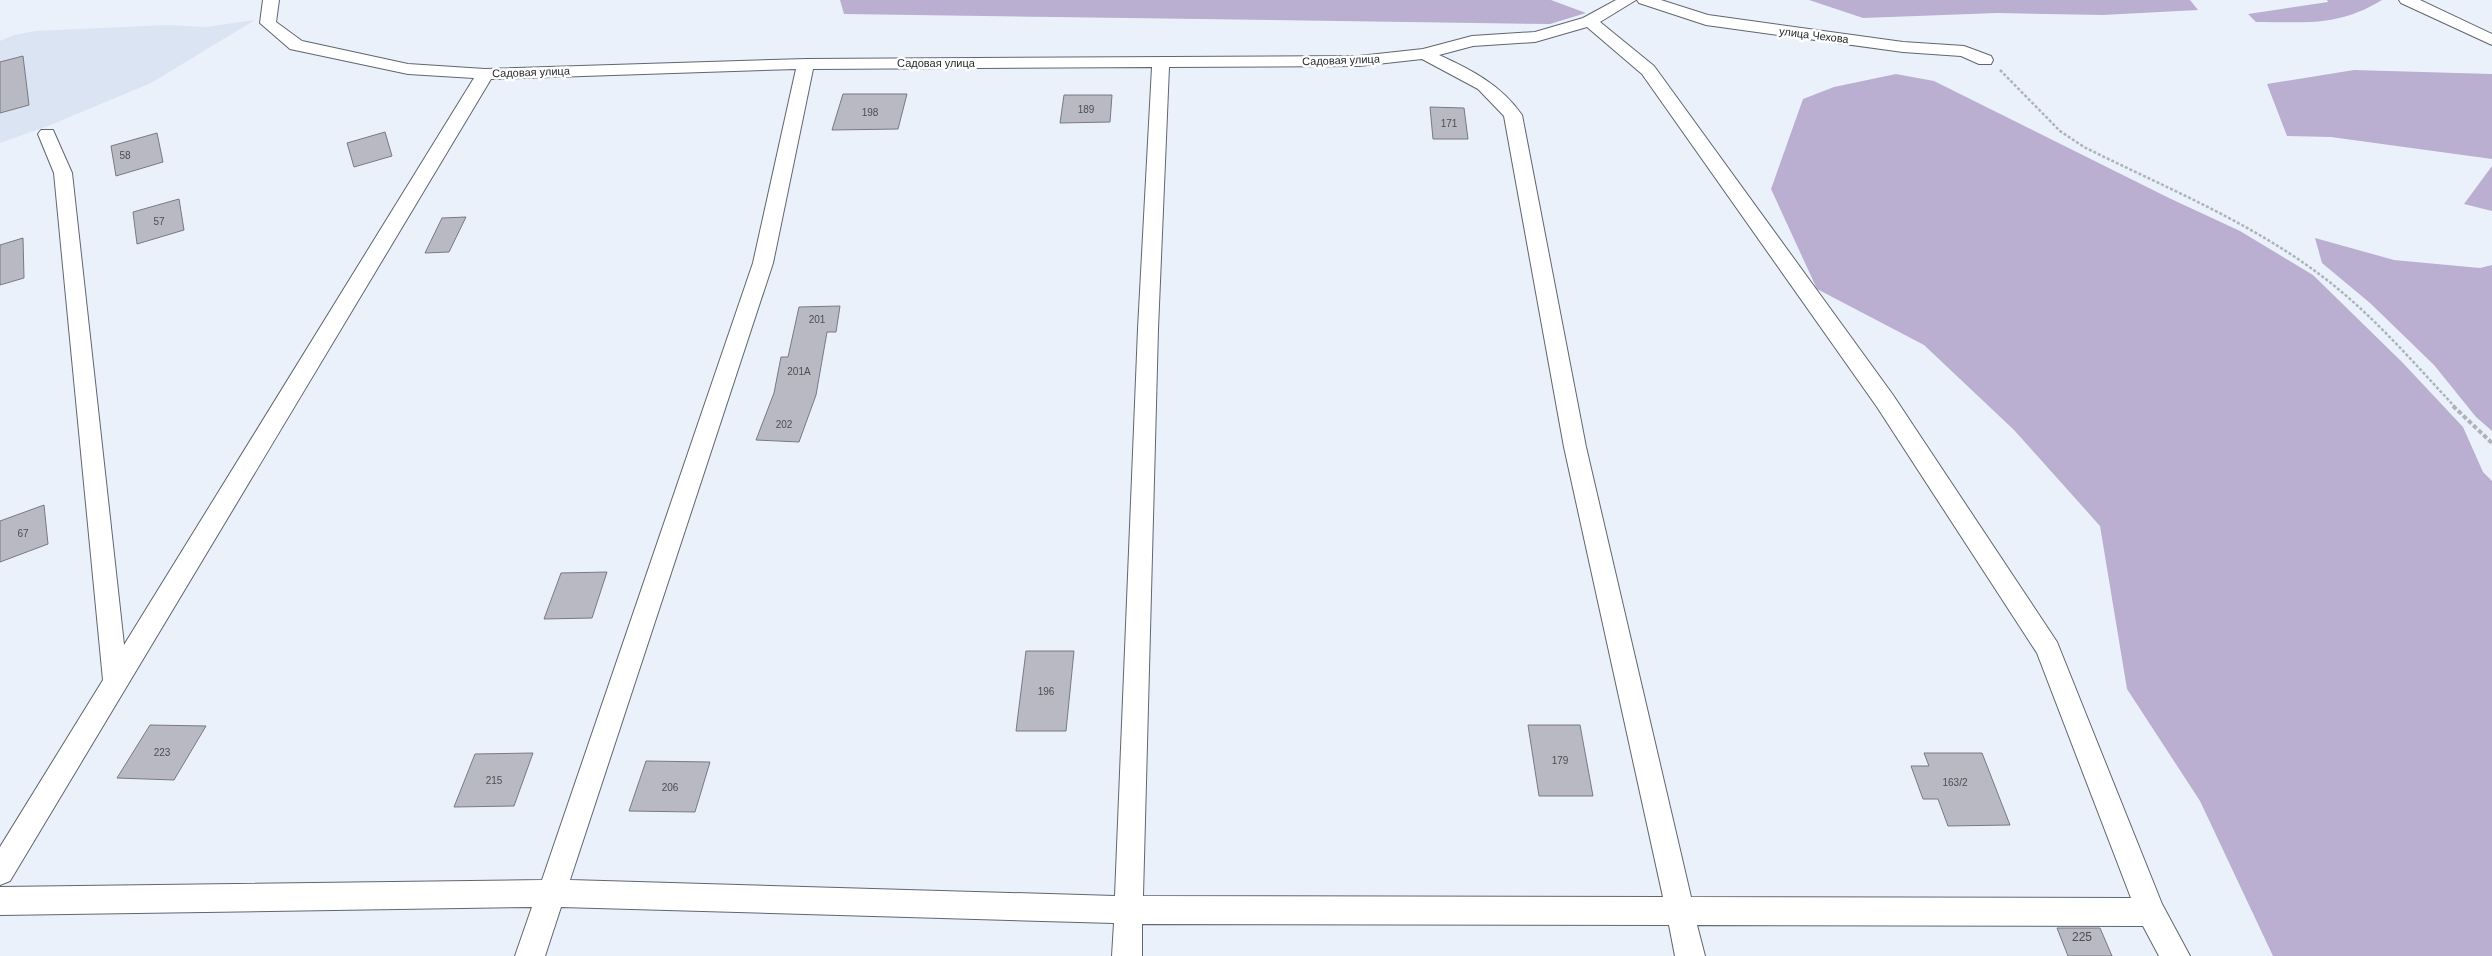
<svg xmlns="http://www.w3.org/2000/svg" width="2492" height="956" viewBox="0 0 2492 956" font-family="Arial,sans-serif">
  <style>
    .built { fill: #dae4f3 }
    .forest { fill: #baafd1 }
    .building { fill: #b8b9c3; stroke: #787983 }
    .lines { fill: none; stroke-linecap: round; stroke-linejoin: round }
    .minor-casing { stroke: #60666e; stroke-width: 2 }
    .path-far1 { stroke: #aeb3ba; stroke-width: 2.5; stroke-dasharray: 3 2; stroke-linecap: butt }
    .path { stroke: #aeb3ba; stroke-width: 4; stroke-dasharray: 4.5 2.5; stroke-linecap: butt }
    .minor { fill: #fff; fill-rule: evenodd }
    .labels { text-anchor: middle; stroke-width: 5; stroke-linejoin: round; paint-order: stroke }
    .number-label { font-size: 10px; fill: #4b4e52 }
    .far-street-label { font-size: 11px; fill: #272a2d; stroke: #fefefe }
    .near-number-label { font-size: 12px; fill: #4b4e52 }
  </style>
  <rect width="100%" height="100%" fill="#ebf1fa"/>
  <path class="built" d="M255,20L151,83L48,126L0,143V41L14,35L35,31L168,25L206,27Z"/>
  <path class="forest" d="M840,0H1551L1586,13L1550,24L844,14Z
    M1809,0H2190L2198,10L2103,15L1997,13L1863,18Z
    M2327,0H2382C2338,27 2305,22 2256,22L2248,14L2328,2Z
    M2354,70L2492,74V159L2331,137L2287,136L2267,84Z
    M1896,74L1934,81L2169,198L2240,231L2313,275L2402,362L2463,427L2483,472L2492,481V956H2273L2200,801L2127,689L2100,526L2014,430L1924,345L1817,289L1771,189L1803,99L1834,87Z
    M2492,166V211L2464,204Z
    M2315,238L2394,260L2480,268L2492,265V431L2476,417L2434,365L2370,303L2322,263Z"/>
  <path class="building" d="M23,56L29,105L0,113V62Z
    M843,94H907L898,129L832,130Z
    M1064,95H1112L1110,122L1060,123Z
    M1430,107L1464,108L1468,139H1433Z
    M385,132L392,156L354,167L347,143Z
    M157,133L163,162L116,176L111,146Z
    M179,199L184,230L137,244L133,212Z
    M466,217L449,252L425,253L442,218Z
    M23,238L24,278L0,285V245Z
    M840,306L836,332H827L816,395L799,442L756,440L774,393L781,357H788L799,307Z
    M44,505L48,544L0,562V521Z
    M607,572L592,618L544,619L561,573Z
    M1026,651H1074L1066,731H1016Z
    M150,725L206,726L174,780L117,778Z
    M1528,725H1580L1593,796H1539Z
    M533,753L514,806L454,807L475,754Z
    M1924,753H1982L2010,825L1948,826L1938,799H1923L1911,766H1929Z
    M646,761L710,762L695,812L629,811Z
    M2057,928H2100L2112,956H2068Z"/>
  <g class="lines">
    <defs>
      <path id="minor" d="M263,0H279L276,22L302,41L408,64L485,69L806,59L1359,56L1423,49L1472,36L1535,32L1583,18L1616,0H1636L1600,22L1654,66L1893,395L2057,642L2162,904L2190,956H2159L2143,926L1697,925L1705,956H1675L1669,925L1142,924V956H1112L1114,923L561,907L545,956H515L532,907L0,915V887L542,880L753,263L796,69L491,79L10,881L0,885V847L103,680L54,173L38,134L41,130H53L72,173L124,645L474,78L408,74L290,49L260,23ZM1587,27L1642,74L1877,407L2037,653L2131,898L1691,897L1586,447L1522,115C1501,85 1472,70 1439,55L1473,46L1535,42ZM1422,59L1478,89L1504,116L1564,447L1663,897L1143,896L1158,329L1169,67L1359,66ZM1152,67L1138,329L1115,896L570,880L773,263L813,69Z
        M1637,0H1661L1708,15L1903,42L1964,46L1991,56L1993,60L1991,64H1979L1961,56L1903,52L1706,25L1639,3Z
        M2399,0H2420L2492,34V45L2401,3Z"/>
    </defs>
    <use href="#minor" class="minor-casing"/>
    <path class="path-far1" d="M2000,70L2060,131L2084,147C2164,187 2251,222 2323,277C2372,314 2413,362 2455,407"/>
    <path class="path" d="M2453,406L2492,443"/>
    <use href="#minor" class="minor"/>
  </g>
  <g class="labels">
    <g class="number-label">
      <text x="1086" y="113">189</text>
      <text x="870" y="116">198</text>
      <text x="1449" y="127">171</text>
      <text x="125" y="159">58</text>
      <text x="159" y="225">57</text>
      <text x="817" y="323">201</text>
      <text x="799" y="375">201А</text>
      <text x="784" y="428">202</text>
      <text x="23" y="537">67</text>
      <text x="1046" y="695">196</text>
      <text x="162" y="756">223</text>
      <text x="1560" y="764">179</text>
      <text x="494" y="784">215</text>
      <text x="1955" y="786">163/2</text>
      <text x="670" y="791">206</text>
    </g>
    <g class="far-street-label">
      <text transform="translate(1814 35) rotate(7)" y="4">улица Чехова</text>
      <text transform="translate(1341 60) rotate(-2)" y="4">Садовая улица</text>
      <text x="936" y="67">Садовая улица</text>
      <text transform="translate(531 72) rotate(-2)" y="4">Садовая улица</text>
    </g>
    <g class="near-number-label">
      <text x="2082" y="941">225</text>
    </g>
  </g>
</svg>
